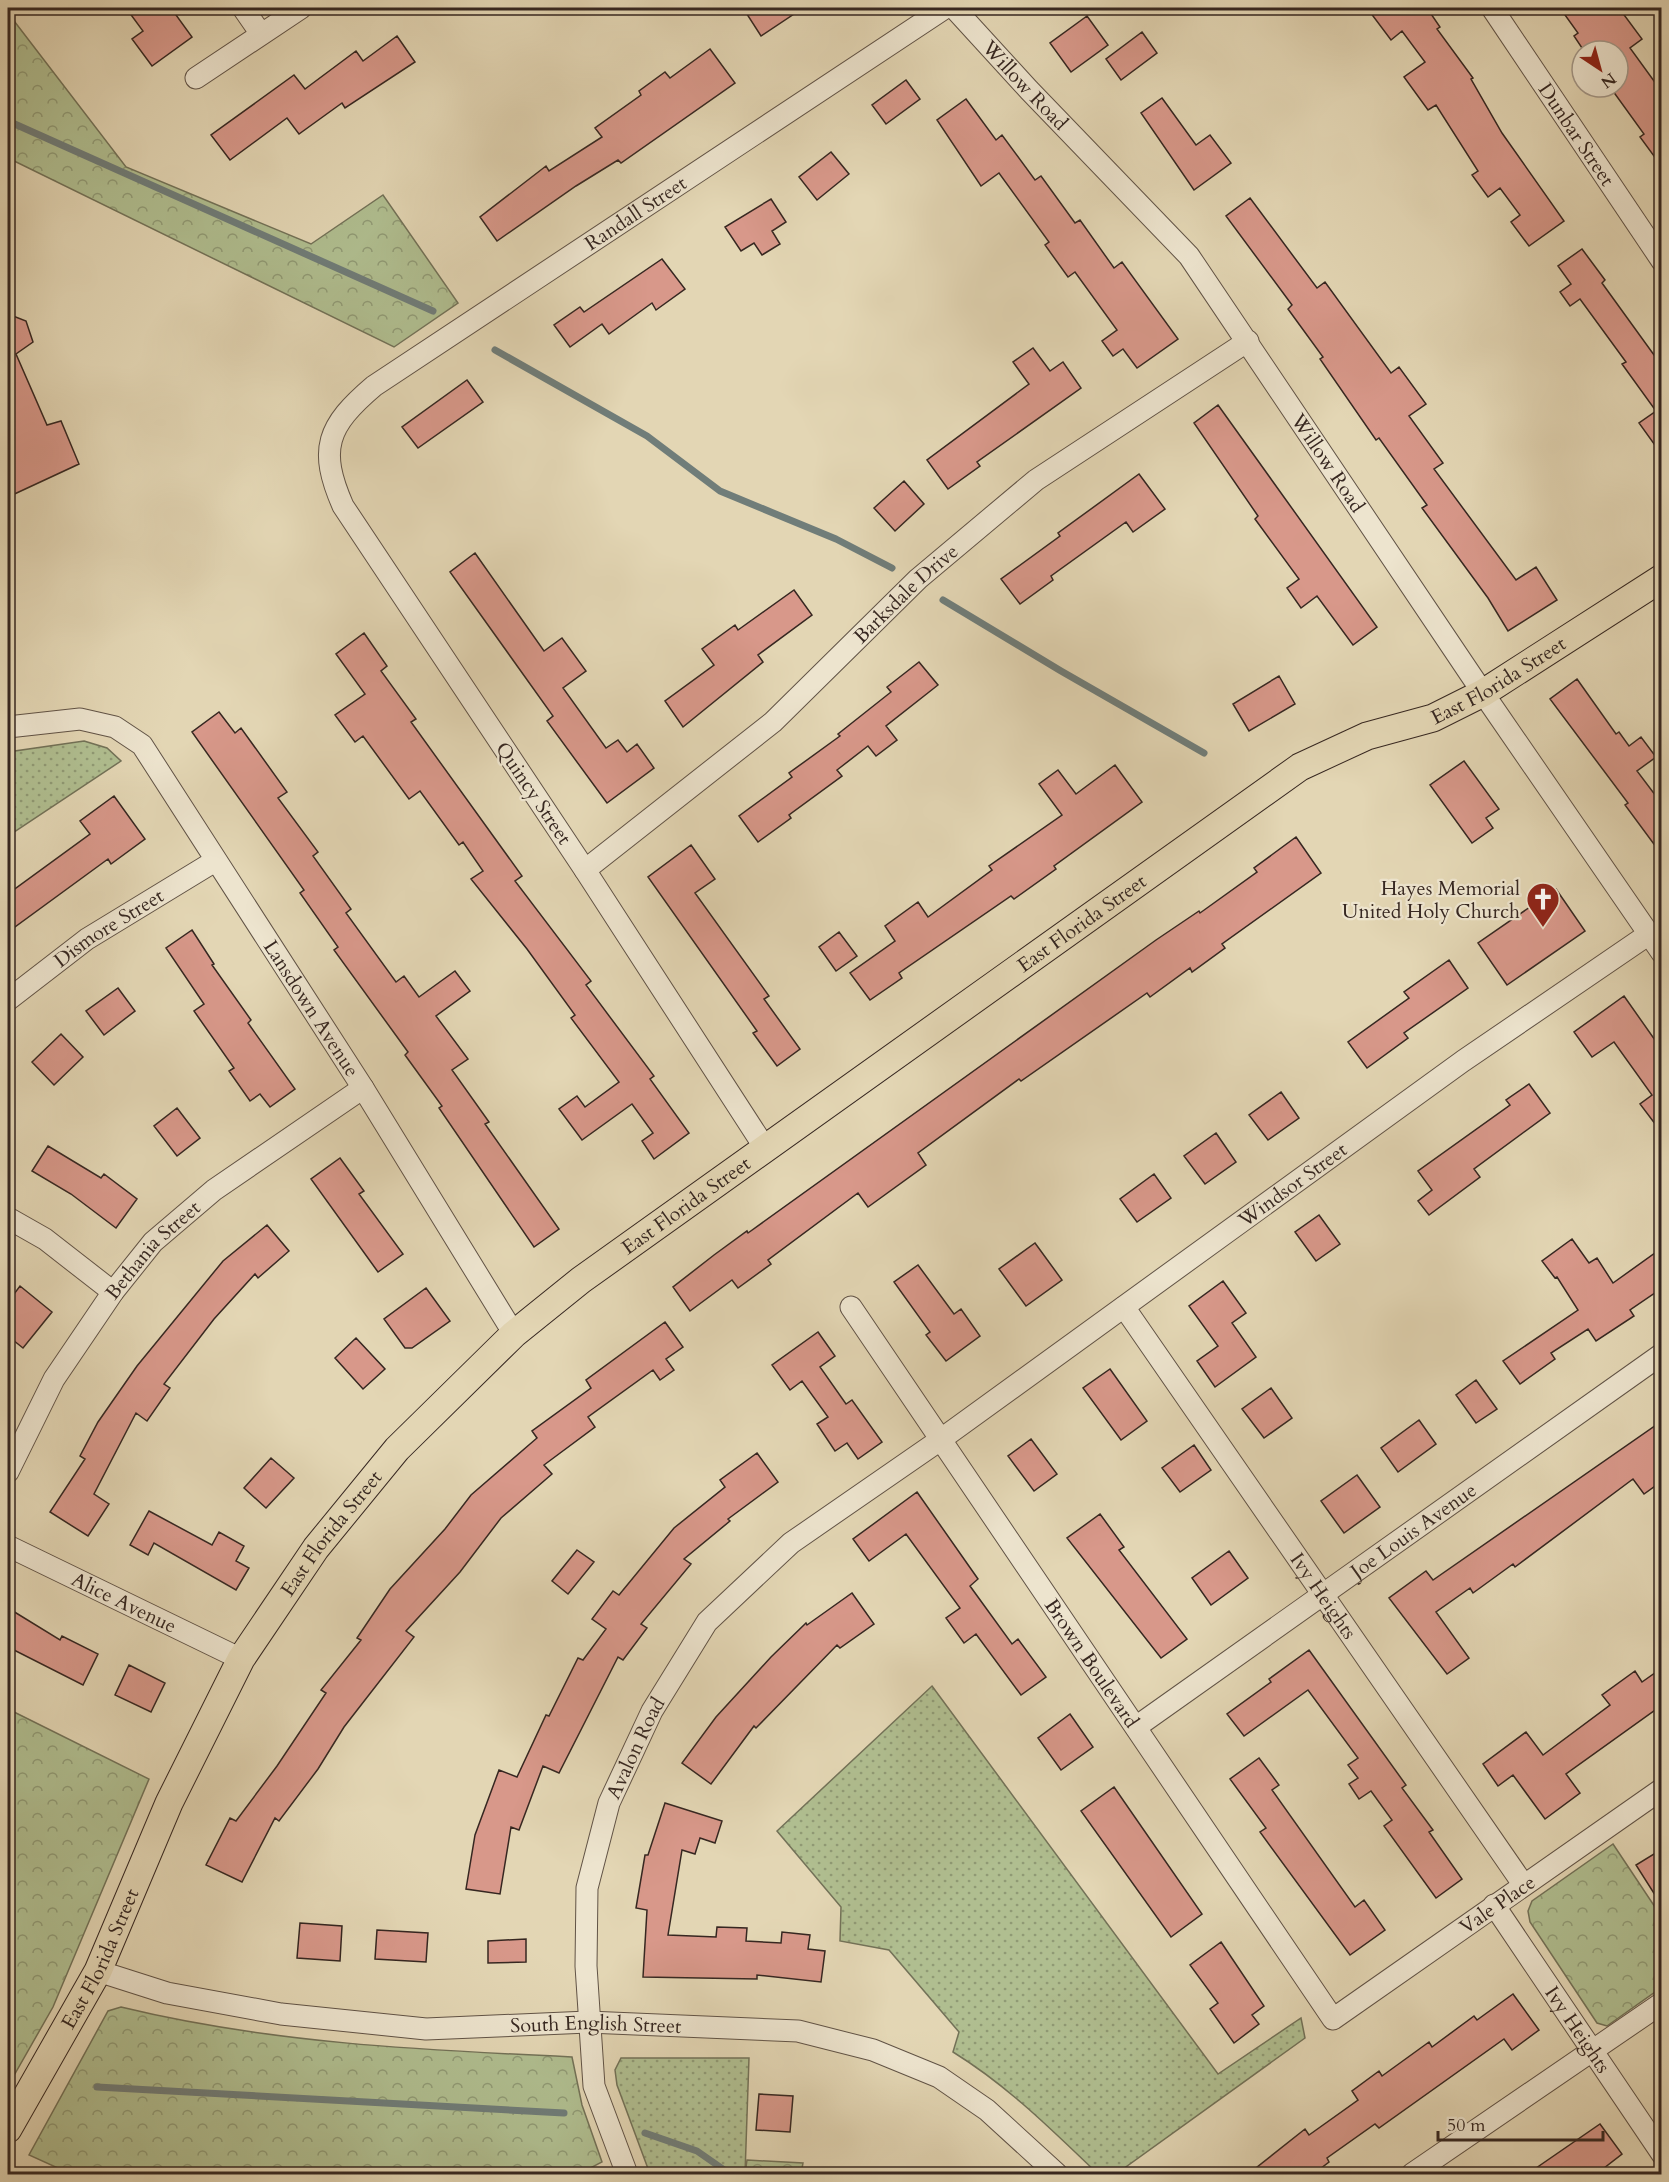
<svg xmlns="http://www.w3.org/2000/svg" width="1669" height="2182" viewBox="0 0 1669 2182" font-family="Cardo,serif">
  <style>
    .grass { fill: url(#grass-dots); stroke: #737258; stroke-width: 1.5 }
    .forest { fill: url(#forest-crowns); stroke: #737258; stroke-width: 1.5 }
    .lines { fill: none; stroke-linecap: round; stroke-linejoin: round }
    .stream { stroke: #707d79; stroke-width: 7 }
    .building { fill: #d8988a; stroke: #362721; stroke-width: 1.5 }
    .minor-casing { stroke: #615346; stroke-width: 23 }
    .major-casing { stroke: #362721; stroke-width: 29 }
    .minor { stroke: #ede4ce; stroke-width: 21 }
    .major { stroke: #e3d6b4; stroke-width: 27 }
    .labels { text-anchor: middle; stroke-width: 4.5; stroke-linejoin: round; paint-order: stroke }
    .street-label { font-size: 20px; fill: #362721; stroke: #ede4ce }
    .poi-label { font-size: 20px; fill: #362721; stroke: #ede4ce; text-anchor: end }
  </style>
  <defs>
    <pattern id="grass-dots" width="8" height="8" patternUnits="userSpaceOnUse" patternTransform="scale(1.5)"><rect width="8" height="8" fill="#b0be90"/><path d="M2 2h.1M6 6h.1" fill="none" stroke="#909a75" stroke-width="1.8" stroke-linecap="round"/></pattern>
    <pattern id="forest-crowns" width="20" height="18" patternUnits="userSpaceOnUse" patternTransform="scale(1.5)"><rect width="20" height="18" fill="#b0be90"/><path d="M2 6a3 3 0 1 1 6 0M12 15a3 3 0 1 1 6 0" fill="none" stroke="#909a75"/></pattern>
  </defs>
  <rect width="100%" height="100%" fill="#e3d6b4"/>
  <filter id="stains"><feTurbulence type="fractalNoise" baseFrequency=".00333" numOctaves="4"/><feColorMatrix values="0 0 0 0 .2 0 0 0 0 .09 0 0 0 0 .02 0 0 0 .5 -.17"/></filter>
  <radialGradient id="worn" r=".72"><stop offset=".6" stop-color="#630" stop-opacity="0"/><stop offset="1" stop-color="#630" stop-opacity=".3"/></radialGradient>
  <path class="grass" d="M84,741L107,748L121,761L8,836V752Z
    M932,1686L1218,2074L1301,2018L1305,2038L1116,2174H1098C1052,2130 1008,2086 953,2052L959,2032L889,1950L840,1941L841,1907L777,1831Z
    M621,2058H749L745,2174H650L617,2085L615,2070Z"/>
  <path class="forest" d="M8,13L126,167L311,244L383,195L458,303L394,347L8,158Z
    M8,1709L149,1779L53,2007L8,2086Z
    M1613,1844L1661,1916L1662,1987L1607,2026L1597,2023L1530,1922L1528,1911L1532,1901Z
    M121,2007C269,2043 420,2050 572,2057L582,2105L602,2162L579,2174H71L29,2155L108,2011Z
    M747,2160L803,2163L801,2174H745Z"/>
  <g class="lines">
    <path class="stream" d="M8,121L433,311
      M495,350L647,436L720,491L836,539L892,568
      M943,600L1061,671L1204,753
      M97,2087L564,2113
      M645,2133L697,2151L730,2174"/>
  </g>
  <path class="building" d="M126,8H171L192,37L152,66L132,39L143,31Z
    M743,8H803L761,36Z
    M1367,8H1427L1440,27L1437,29L1473,78L1471,79L1502,133L1564,221L1529,246L1511,222L1520,215L1500,188L1488,197L1472,175L1478,171L1436,105L1428,110L1404,77L1425,62L1402,31L1391,40Z
    M1560,8H1619L1642,39L1630,48L1662,92V167L1640,137L1644,134L1610,87H1618V51H1584L1574,36L1578,33Z
    M1087,16L1108,45L1071,72L1050,43Z
    M1142,32L1157,53L1121,80L1106,59Z
    M397,36L415,62L345,108L342,103L299,134L287,118L230,160L211,135L294,75L305,89L356,51L363,61Z
    M710,49L735,83L621,163L618,160L576,186L497,241L480,217L546,166L549,171L602,137L595,128L641,95L639,91L665,72L670,78Z
    M906,80L920,99L886,124L872,105Z
    M1162,98L1196,145L1210,135L1231,163L1194,190L1141,113Z
    M966,99L996,140L1002,135L1035,180L1041,176L1075,223L1080,220L1114,268L1122,262L1178,339L1137,368L1123,349L1113,356L1102,341L1117,330L1075,272L1068,277L1045,245L1049,242L999,173L981,186L937,120Z
    M831,152L849,174L817,200L799,177Z
    M1250,198L1317,288L1325,282L1391,373L1399,367L1426,404L1409,416L1443,463L1434,469L1516,580L1536,567L1557,600L1508,631L1488,598L1422,508L1427,505L1379,438L1376,440L1320,359L1323,357L1288,309L1292,305L1226,216Z
    M771,199L786,222L772,231L780,244L762,255L754,243L741,251L725,227Z
    M1582,249L1605,280L1602,283L1662,366V455L1639,423L1656,411L1622,364L1626,362L1580,299L1570,306L1560,292L1571,284L1558,266Z
    M662,259L685,289L656,310L652,303L609,334L602,324L570,347L554,325L580,307L584,312Z
    M8,314L26,321L33,342L16,354L47,425L61,421L79,464L8,497Z
    M1033,348L1050,371L1063,362L1081,388L977,462L980,466L948,489L927,460L1029,384L1013,362Z
    M467,380L483,402L418,448L402,427Z
    M1218,405L1377,627L1353,645L1317,596L1301,608L1287,588L1299,579L1255,519L1258,516L1194,423Z
    M1139,474L1165,509L1133,532L1126,522L1051,576L1053,580L1020,604L1001,579L1060,536L1058,533Z
    M904,481L924,504L895,531L874,508Z
    M475,553L544,651L562,638L586,671L563,688L606,748L618,740L627,752L637,744L654,768L607,803L547,721L553,716L450,572Z
    M794,590L812,615L758,655L763,662L683,727L665,701L714,665L702,649L735,625L738,630Z
    M364,633L387,666L381,671L416,719L411,722L522,876L515,881L591,981L586,985L654,1076L650,1079L689,1133L654,1159L642,1141L653,1133L632,1104L582,1140L559,1109L577,1096L585,1107L619,1082L571,1018L575,1015L527,949L471,879L483,871L463,842L459,845L420,791L409,799L363,736L355,742L335,715L365,694L336,654Z
    M919,662L938,685L886,726L897,740L876,756L868,746L837,770L842,776L789,815L791,818L758,842L739,816L792,777L789,773L840,736L838,734L891,692L887,687Z
    M1279,676L1295,704L1249,731L1233,704Z
    M1577,679L1616,734L1619,732L1629,746L1641,737L1656,757L1637,771L1662,804V855L1625,805L1628,803L1550,699Z
    M219,712L235,733L241,728L287,792L278,798L318,852L313,856L351,909L346,913L396,982L404,976L419,997L455,971L470,991L436,1016L468,1059L452,1070L489,1122L485,1124L559,1229L534,1247L439,1108L442,1106L405,1055L408,1052L334,950L338,947L300,893L304,890L192,732Z
    M1464,761L1499,809L1486,818L1493,828L1472,843L1430,785Z
    M1115,765L1142,802L1054,866L1056,869L1014,899L1011,896L899,973L902,978L870,1000L850,973L895,941L885,926L918,902L928,917L992,870L989,866L1062,815L1039,784L1058,770L1076,794Z
    M114,796L145,839L111,864L108,859L8,932V894L90,834L80,821Z
    M1296,837L1321,873L1222,944L1225,948L1192,972L1190,968L1150,997L1147,993L1021,1081L1019,1079L918,1153L926,1165L868,1207L858,1193L768,1260L771,1264L738,1288L732,1280L690,1311L673,1287L714,1255L747,1231L748,1233L1156,940L1199,911L1200,913L1257,872L1254,868Z
    M691,845L715,879L695,893L769,996L764,999L800,1049L777,1066L753,1033L757,1031L648,877Z
    M1556,889L1585,931L1507,985L1478,943Z
    M192,930L214,964L212,965L251,1020L248,1023L295,1089L270,1107L260,1094L250,1101L229,1071L234,1068L194,1011L204,1004L166,948Z
    M839,932L857,956L836,971L819,947Z
    M1449,960L1468,988L1404,1033L1408,1038L1367,1068L1348,1042L1409,998L1404,992Z
    M118,988L135,1011L104,1035L86,1011Z
    M1624,996L1662,1050V1133L1640,1104L1652,1095L1614,1042L1592,1057L1574,1032Z
    M61,1034L83,1057L54,1085L32,1062Z
    M1529,1084L1550,1113L1474,1169L1480,1177L1429,1215L1418,1201L1432,1190L1418,1171L1510,1105L1506,1100Z
    M1281,1092L1299,1118L1268,1140L1249,1115Z
    M177,1108L200,1138L177,1156L154,1126Z
    M1216,1133L1236,1162L1205,1184L1184,1156Z
    M48,1146L101,1178L104,1174L137,1199L116,1228L71,1194L32,1171Z
    M340,1158L364,1191L359,1194L403,1254L378,1272L311,1179Z
    M1154,1174L1171,1198L1137,1222L1120,1199Z
    M1319,1215L1340,1244L1316,1261L1295,1232Z
    M267,1225L289,1251L258,1278L255,1274L214,1319L164,1384L170,1388L147,1421L136,1413L94,1494L109,1504L88,1536L50,1512L85,1459L80,1456L98,1422L137,1366L223,1261Z
    M1572,1239L1589,1263L1597,1258L1613,1283L1662,1248V1288L1630,1310L1634,1316L1596,1341L1588,1329L1551,1353L1555,1359L1520,1384L1503,1361L1578,1310L1557,1277L1555,1278L1542,1261Z
    M1035,1243L1062,1280L1026,1306L999,1269Z
    M918,1265L954,1314L961,1309L980,1336L946,1361L926,1335L930,1332L894,1282Z
    M1223,1281L1246,1313L1232,1323L1256,1357L1215,1387L1197,1361L1218,1346L1189,1306Z
    M20,1286L52,1312L23,1348L8,1336V1302Z
    M426,1288L450,1321L412,1348H405L384,1319Z
    M665,1322L683,1347L666,1359L674,1370L660,1380L653,1370L588,1417L595,1427L544,1465L552,1474L501,1518L460,1572L406,1631L414,1637L344,1727L318,1769L279,1821L275,1818L242,1882L206,1865L230,1818L236,1821L277,1766L326,1693L321,1690L361,1640L357,1638L390,1589L445,1529L471,1495L537,1438L532,1431L591,1388L586,1380Z
    M818,1332L835,1356L820,1367L846,1404L852,1400L882,1442L858,1459L847,1443L835,1451L817,1424L828,1417L802,1381L790,1390L772,1365Z
    M356,1338L385,1369L363,1389L335,1358Z
    M1110,1369L1147,1421L1121,1440L1083,1388Z
    M1476,1380L1497,1409L1476,1423L1456,1395Z
    M1271,1388L1292,1418L1264,1438L1242,1409Z
    M1419,1420L1436,1444L1398,1472L1381,1448Z
    M1662,1421V1481L1644,1494L1633,1479L1515,1567L1513,1564L1473,1593L1470,1588L1436,1612L1469,1658L1447,1674L1389,1598L1426,1571L1433,1580Z
    M1031,1439L1057,1474L1034,1491L1008,1456Z
    M1194,1445L1211,1470L1180,1492L1162,1468Z
    M757,1453L778,1482L728,1519L730,1521L684,1559L691,1564L641,1624L647,1628L623,1660L618,1657L559,1773L543,1766L519,1830L511,1827L500,1894L466,1889L475,1835L499,1770L517,1777L546,1715L549,1716L578,1658L583,1660L606,1629L592,1619L613,1591L619,1595L674,1528L725,1487L720,1480Z
    M271,1458L294,1478L266,1508L244,1488Z
    M1357,1475L1380,1507L1344,1533L1321,1501Z
    M917,1492L978,1579L970,1586L1012,1644L1018,1639L1046,1677L1021,1695L976,1634L964,1643L946,1618L960,1608L906,1534L869,1561L853,1539Z
    M149,1511L212,1545L219,1532L244,1546L236,1561L249,1568L236,1590L154,1543L148,1555L130,1545Z
    M1100,1514L1124,1547L1119,1550L1187,1639L1161,1658L1067,1538Z
    M577,1550L594,1562L568,1594L552,1581Z
    M1229,1551L1248,1578L1211,1605L1192,1578Z
    M852,1593L874,1624L840,1648L837,1645L756,1728L754,1726L711,1784L682,1763L716,1717L771,1657L806,1623L807,1625Z
    M8,1608L60,1640L62,1636L98,1654L83,1685L8,1647Z
    M1309,1650L1406,1785L1402,1788L1433,1830L1429,1832L1462,1879L1436,1898L1384,1826L1392,1820L1371,1791L1359,1799L1349,1784L1358,1778L1348,1765L1358,1758L1308,1690L1244,1736L1227,1714L1271,1682L1269,1679Z
    M129,1665L165,1683L151,1712L115,1695Z
    M1662,1668V1705L1566,1774L1580,1793L1545,1819L1513,1775L1498,1786L1483,1764L1526,1732L1543,1755L1610,1705L1602,1695L1635,1671L1642,1682Z
    M1070,1714L1093,1747L1061,1770L1038,1738Z
    M1259,1758L1279,1785L1272,1790L1355,1907L1364,1900L1385,1930L1350,1955L1260,1832L1266,1828L1230,1779Z
    M1114,1787L1202,1914L1171,1937L1081,1811Z
    M665,1803L722,1821L715,1843L700,1838L695,1854L682,1850L668,1935L716,1937L717,1927L747,1928L746,1941L781,1943L782,1932L810,1935L808,1949L825,1951L821,1982L757,1975V1979L643,1977L647,1910L636,1908L645,1855H648Z
    M1662,1849V1906L1636,1865Z
    M300,1923L342,1926L340,1961L297,1958Z
    M377,1930L428,1933L426,1962L375,1959Z
    M526,1939V1962L488,1963V1941Z
    M1221,1942L1264,2006L1252,2015L1259,2024L1234,2043L1210,2009L1218,2003L1190,1965Z
    M1513,1994L1539,2030L1512,2050L1504,2039L1379,2128L1375,2124L1327,2158L1329,2162L1312,2175H1247L1305,2129L1309,2135L1358,2100L1352,2091L1379,2071L1382,2076L1429,2042L1432,2047L1474,2016L1477,2020Z
    M759,2094L793,2096L790,2132L756,2130Z
    M1600,2124L1622,2154L1595,2175H1526Z"/>
  <g class="lines">
    <defs>
      <g id="minor">
        <path d="M243,8L261,34"/>
        <path id="s1" d="M954,8L1029,90L1189,256L1483,693L1662,953"/>
        <path id="s2" d="M1492,8L1662,261"/>
        <path d="M196,78L301,8"/>
        <path id="s3" d="M8,727L80,719L115,727L142,745L363,1088L514,1334"/>
        <path id="s4" d="M585,870L773,722L918,579L1036,480L1248,341"/>
        <path id="s5" d="M8,1000L87,939L215,861"/>
        <path id="s6" d="M765,1148L585,870L343,506C318,449 327,426 374,386L945,8"/>
        <path d="M8,1218L45,1239L113,1292"/>
        <path id="s7" d="M851,1307L1333,2019L1662,1789"/>
        <path id="s8" d="M1124,1307L1523,1884"/>
        <path id="s9" d="M8,1472L54,1379L113,1292L153,1242L214,1190L363,1088"/>
        <path id="s10" d="M8,1546L241,1659"/>
        <path id="s11" d="M1136,1727L1662,1354"/>
        <path id="s12" d="M1494,1905L1662,2154"/>
        <path id="s13" d="M98,1971L167,1993L281,2014L426,2029L588,2022L798,2031L873,2050L939,2077L987,2110L1057,2174"/>
        <path id="s14" d="M627,2174L594,2086L586,1966L587,1888L609,1803L652,1711L707,1622L791,1543L940,1440L1463,1061L1649,934"/>
        <path d="M1412,2174L1662,2003"/>
      </g>
      <g id="major">
        <path id="s15" d="M8,2129L98,1971L169,1803L241,1659L316,1548L397,1449L514,1334L581,1280L1300,767L1367,736L1433,718L1483,693L1662,578"/>
      </g>
    </defs>
    <use href="#minor" class="minor-casing"/>
    <use href="#major" class="major-casing"/>
    <use href="#minor" class="minor"/>
    <use href="#major" class="major"/>
  </g>
  <defs>
    <symbol id="church-pin" viewBox="-11 -11 22 30"><path d="M0 17L-7.5 6A9.5 9.5 0 1 1 7.5 6Z" fill="#8f2418" stroke="#ede4ce"/><path d="M-1.2-6h2.4v3.5h3.3v2.4h-3.3V6h-2.4V-.1h-3.3v-2.4h3.3Z" fill="#fff"/></symbol>
  </defs>
  <g fill-rule="evenodd">
    <use href="#church-pin" x="1524" y="880" width="38" height="52"/>
  </g>
  <g class="labels">
    <g class="street-label">
      <text dy="7" stroke="none"><textPath href="#s1" startOffset="105">Willow Road</textPath></text>
      <text dy="7" stroke="none"><textPath href="#s2" startOffset="152">Dunbar Street</textPath></text>
      <text dy="7" stroke="none"><textPath href="#s6" startOffset="1220">Randall Street</textPath></text>
      <text dy="7" stroke="none"><textPath href="#s1" startOffset="591">Willow Road</textPath></text>
      <text dy="7" stroke="none"><textPath href="#s4" startOffset="424">Barksdale Drive</textPath></text>
      <text dy="7" stroke="none"><textPath href="#s15" startOffset="2138">East Florida Street</textPath></text>
      <text transform="translate(534 793) rotate(56)" y="7">Quincy Street</text>
      <text dy="7" stroke="none"><textPath href="#s15" startOffset="1652">East Florida Street</textPath></text>
      <text dy="7" stroke="none"><textPath href="#s5" startOffset="124">Dismore Street</textPath></text>
      <text dy="7" stroke="none"><textPath href="#s3" startOffset="454">Lansdown Avenue</textPath></text>
      <text dy="7" stroke="none"><textPath href="#s14" startOffset="1318">Windsor Street</textPath></text>
      <text dy="7" stroke="none"><textPath href="#s15" startOffset="1166">East Florida Street</textPath></text>
      <text dy="7" stroke="none"><textPath href="#s9" startOffset="267">Bethania Street</textPath></text>
      <text dy="7" stroke="none"><textPath href="#s11" startOffset="340">Joe Louis Avenue</textPath></text>
      <text dy="7" stroke="none"><textPath href="#s15" startOffset="680">East Florida Street</textPath></text>
      <text dy="7" stroke="none"><textPath href="#s8" startOffset="351">Ivy Heights</textPath></text>
      <text dy="7" stroke="none"><textPath href="#s10" startOffset="129">Alice Avenue</textPath></text>
      <text dy="7" stroke="none"><textPath href="#s7" startOffset="430">Brown Boulevard</textPath></text>
      <text dy="7" stroke="none"><textPath href="#s14" startOffset="441">Avalon Road</textPath></text>
      <text dy="7" stroke="none"><textPath href="#s7" startOffset="1060">Vale Place</textPath></text>
      <text dy="7" stroke="none"><textPath href="#s15" startOffset="194">East Florida Street</textPath></text>
      <text dy="7" stroke="none"><textPath href="#s13" startOffset="504">South English Street</textPath></text>
      <text dy="7" stroke="none"><textPath href="#s12" startOffset="150">Ivy Heights</textPath></text>
    </g>
    <g class="poi-label">
      <text x="1520" y="895">Hayes Memorial<tspan x="1520" dy="23">United Holy Church</tspan></text>
    </g>
  </g>
  <rect width="1669" height="2182" fill="none" stroke="#e3d6b4" stroke-width="30"/>
  <rect x="9" y="9" width="1651" height="2164" fill="none" stroke="#362721" stroke-width="3"/>
  <rect x="15" y="15" width="1639" height="2152" fill="none" stroke="#362721" stroke-width="1.5"/>
  <g transform="translate(1600 69) rotate(144)"><circle r="28" fill="#ede4ce" stroke="#a49889" stroke-width="1.5"/>
  <path d="M0-4.5L10 22L0 15L-10 22Z" fill="#8f2418"/>
  <text y="-9" font-size="16" font-weight="bold" text-anchor="middle" fill="#362721">N</text>
  </g>
  <path d="M1438 2131v9h165v-9" fill="none" stroke="#362721" stroke-width="3"/>
  <text x="1447" y="2131" font-size="18" fill="#362721" stroke="#ede4ce" stroke-width="4.5" paint-order="stroke">50 m</text>
  <rect width="100%" height="100%" filter="url(#stains)"/>
  <rect width="100%" height="100%" fill="url(#worn)"/>
</svg>
